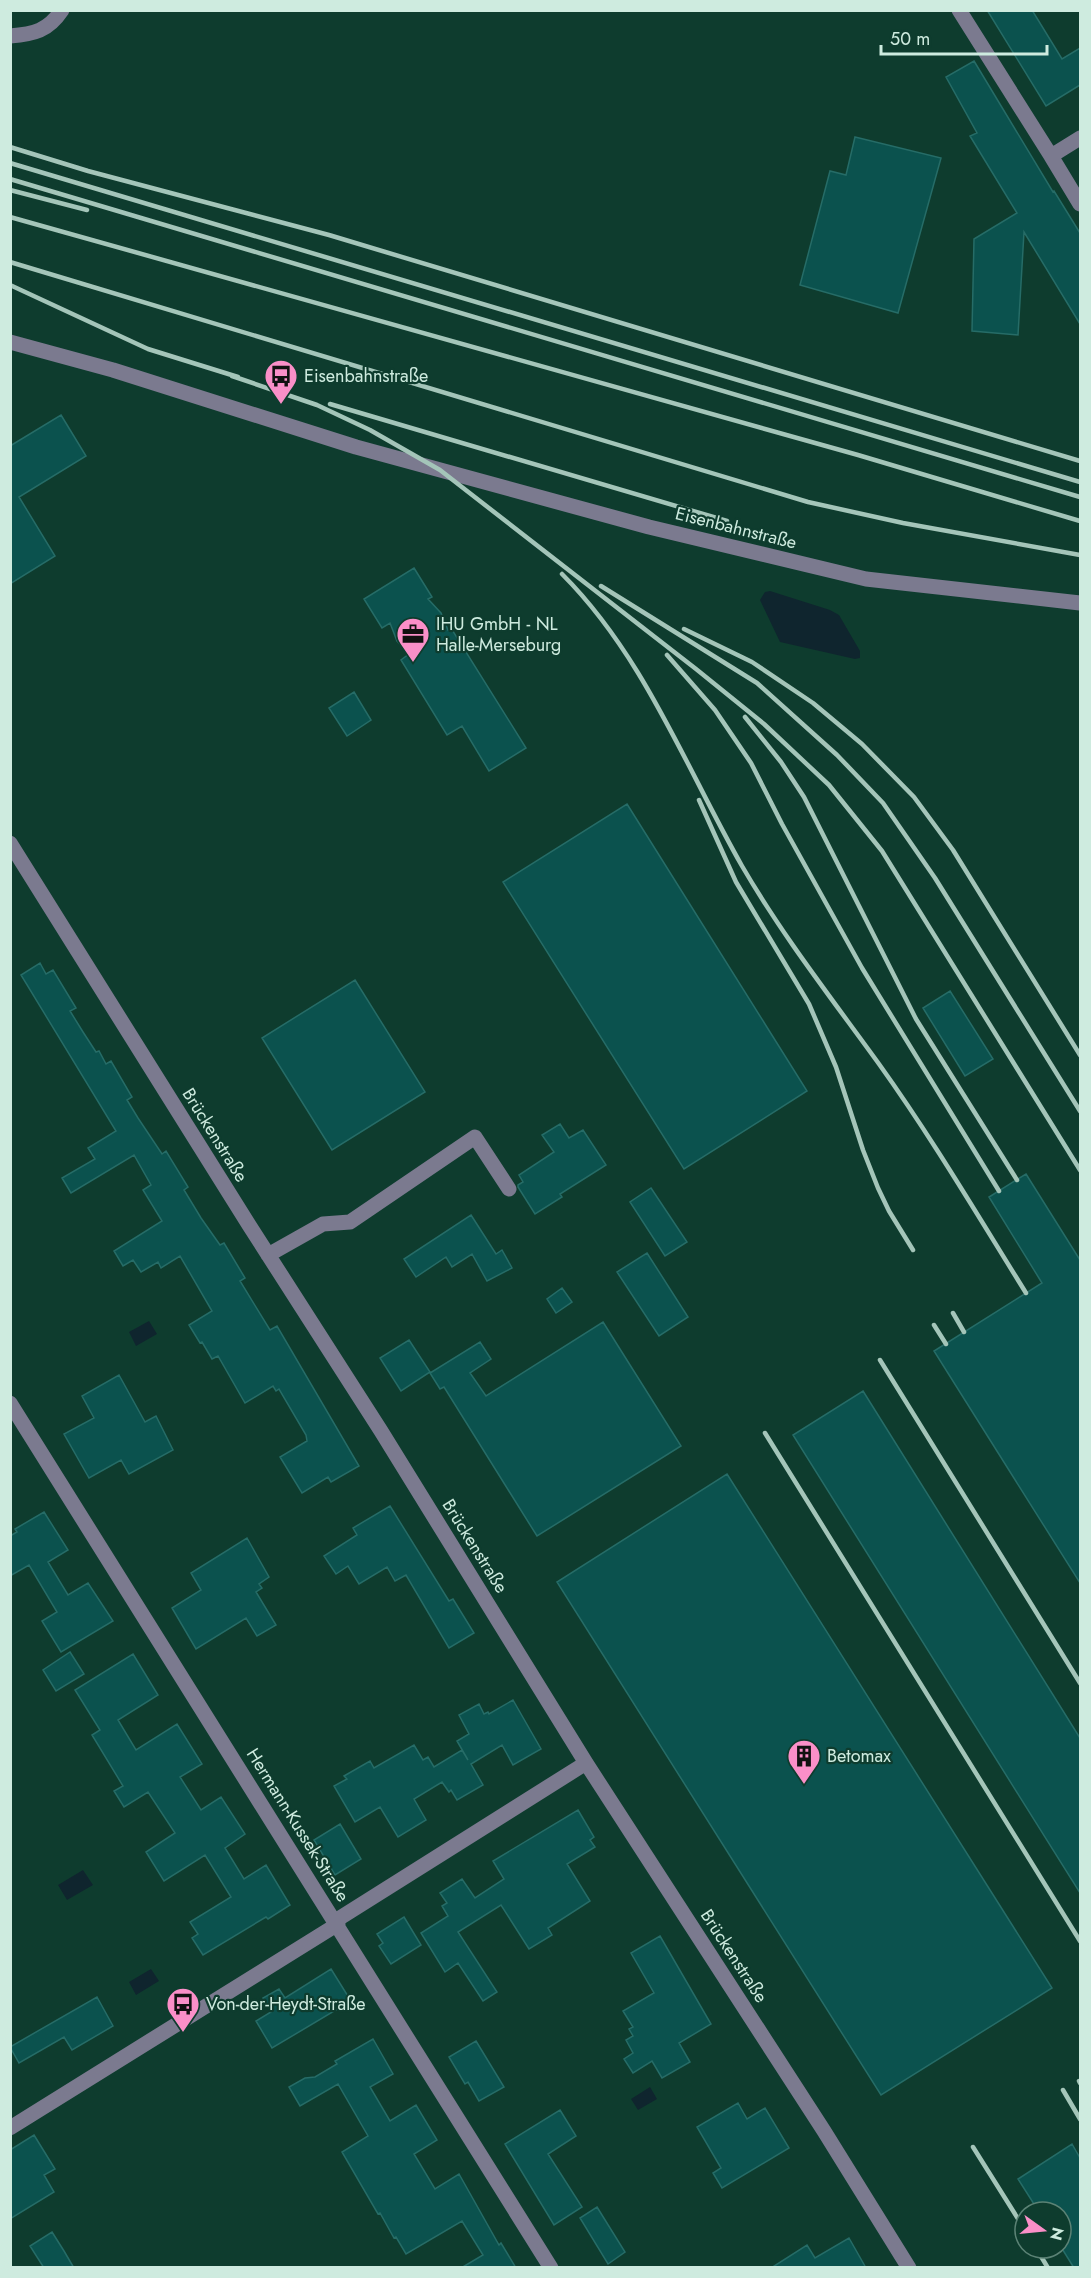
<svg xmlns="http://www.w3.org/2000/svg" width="1091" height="2278" viewBox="0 0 1091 2278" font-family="Jost,sans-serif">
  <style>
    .water { fill: #0f252e }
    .building { fill: #0b524e; stroke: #266c67; stroke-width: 1.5 }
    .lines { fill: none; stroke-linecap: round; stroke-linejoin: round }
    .minor { stroke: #7b7a8f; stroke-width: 15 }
    .rail { stroke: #a4c5b9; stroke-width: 4.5 }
    .labels { text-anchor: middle; stroke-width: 4.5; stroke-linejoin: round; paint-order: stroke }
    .poi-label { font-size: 18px; fill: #ceebdf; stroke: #0e3c2e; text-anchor: start }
    .street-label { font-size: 18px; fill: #ceebdf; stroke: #0e3c2e }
  </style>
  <rect width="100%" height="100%" fill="#0e3c2e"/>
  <path class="water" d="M770,591L830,610L839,615L860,651V658L855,659L780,642L760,600L765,592Z
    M149,1321L157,1334L136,1346L129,1332Z
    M83,1870L93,1885L67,1900L58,1885Z
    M151,1969L159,1981L136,1995L129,1982Z
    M650,2087L657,2099L638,2110L631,2099Z"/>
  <path class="building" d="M987,10H1032L1062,59L1080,48V85L1046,106Z
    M974,61L1053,192L1054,191L1080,233V324L1024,232L1018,335L972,331L974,239L1017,213L970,136L977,133L946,77Z
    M855,137L941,158L898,313L800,285L830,171L846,175Z
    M61,415L86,456L19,497L55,556L10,584V446Z
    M414,568L432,597L428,599L441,613L448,630L451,628L526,748L489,771L462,726L447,735L401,660L409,654L397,641L390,623L382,628L364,599Z
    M354,692L371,720L347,736L329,708Z
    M627,804L807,1091L684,1169L503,882Z
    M40,963L46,974L53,970L76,1008L70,1011L83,1032L96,1052L99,1051L106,1064L111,1061L132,1097L127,1100L138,1118L162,1154L166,1151L188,1187L184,1190L201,1218L220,1245L224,1243L245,1278L240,1281L270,1330L277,1326L359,1466L331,1482L328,1477L302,1493L280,1457L307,1441L306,1435L279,1389L276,1391L273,1386L245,1403L218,1356L212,1359L202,1342L200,1343L189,1325L212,1311L180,1256L161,1268L158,1262L141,1272L133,1260L123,1266L114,1251L162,1221L143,1190L151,1185L134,1155L71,1193L62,1178L95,1159L88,1148L116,1131L21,975Z
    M355,980L425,1092L332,1150L262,1038Z
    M950,991L993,1059L965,1076L923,1008Z
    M560,1124L569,1138L583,1130L606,1165L560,1194L562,1197L535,1214L518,1187V1185L523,1182L519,1175L554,1152L542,1135Z
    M1026,1174L1080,1260V1583L934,1351L1042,1283L989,1197Z
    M651,1188L687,1242L665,1256L630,1202Z
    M471,1215L496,1254L502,1250L512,1268L487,1281L472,1254L452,1267L446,1257L416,1277L404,1259Z
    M647,1253L688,1317L659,1336L617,1272Z
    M562,1288L572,1302L556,1313L547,1299Z
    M603,1322L681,1446L537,1536L444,1387L440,1389L430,1373L480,1342L491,1359L470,1373L486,1396Z
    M409,1340L430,1372L401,1391L380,1358Z
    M119,1375L145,1422L156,1416L173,1450L129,1474L121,1460L89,1478L64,1434L94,1418L82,1396Z
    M863,1391L1080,1738V1893L793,1435Z
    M727,1474L1052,1988L881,2095L557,1582Z
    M390,1506L449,1601L453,1599L474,1633L449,1648L406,1575L395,1581L387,1567L359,1584L348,1566L336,1574L324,1556L357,1535L353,1528Z
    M44,1512L68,1550L48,1562L68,1595L88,1583L113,1621L61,1652L42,1621L57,1612L29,1565L10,1576V1536L17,1532L15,1529Z
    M247,1538L269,1577L259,1584L262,1588L256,1592L276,1625L257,1636L246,1618L196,1649L172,1608L201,1590L191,1573Z
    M70,1652L84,1674L56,1691L43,1670Z
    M133,1654L158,1695L118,1720L136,1750L177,1724L202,1764L180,1777L201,1810L221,1797L245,1834L225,1848L244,1879L266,1865L290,1905L268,1919L266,1917L203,1955L192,1938L198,1934L190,1922L231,1897L205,1855L164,1881L146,1852L175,1833L148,1792L124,1807L114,1791L123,1786L92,1735L100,1730L75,1690Z
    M513,1700L541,1749L513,1765L502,1745L471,1764L483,1785L457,1800L451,1790L449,1792L442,1782L414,1799L426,1820L398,1837L380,1807L355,1822L334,1786L347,1779L344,1776L370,1761L374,1768L414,1745L423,1760L428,1757L434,1767L462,1750L468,1760L457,1741L469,1734L459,1715L479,1704L484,1714L488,1712L489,1714Z
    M578,1810L594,1837L590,1840L595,1847L567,1864L590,1901L548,1928L552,1935L529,1949L501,1905L458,1932L497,1992L483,2001L458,1963L445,1972L421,1933L448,1916L442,1906L447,1903L440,1893L462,1879L475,1898L504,1879L493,1861Z
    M340,1824L361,1859L335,1875L314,1840Z
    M404,1917L421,1945L391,1964L379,1946L383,1943L377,1934Z
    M660,1936L711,2024L679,2043L690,2062L662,2078L652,2061L633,2073L624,2059L633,2053L626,2040L633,2036L629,2029L633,2027L623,2011L654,1993L631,1953Z
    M331,1969L351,2001L272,2048L256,2021L271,2012L263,1998L279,1989L285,1998Z
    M97,1997L113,2026L72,2050L64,2037L19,2063L10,2047Z
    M373,2039L393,2074L370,2087L390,2121L416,2105L437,2140L414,2154L435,2189L459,2174L499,2245L501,2243L516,2268H461L483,2255L462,2221L406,2254L396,2237L394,2238L380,2213L378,2214L342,2152L368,2136L338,2084L300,2106L289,2087L305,2078L315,2077L337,2064L335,2061Z
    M476,2041L504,2087L479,2101L468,2082L465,2084L449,2057Z
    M738,2103L747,2119L765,2108L789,2148L722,2188L713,2173L721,2168L697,2127Z
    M560,2110L576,2136L548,2154L582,2207L554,2225L505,2144Z
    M34,2135L55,2169L44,2175L54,2192L10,2219V2150Z
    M1072,2144L1080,2158V2268H1074L1061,2247V2212H1039L1018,2179Z
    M597,2207L625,2252L608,2264L580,2218Z
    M52,2232L64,2251L74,2268H44L30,2246Z
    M849,2238L866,2268H771L807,2245L815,2258Z"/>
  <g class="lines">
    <path class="minor" d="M959,10L1051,156
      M10,36C34,34 48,31 62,10
      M1080,138L1051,156L1080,204
      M10,342L113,370L356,447L649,527L866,579L1080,603
      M10,843L249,1225L381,1431L586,1763L824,2131L909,2268
      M268,1255L323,1224L350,1222L475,1137L509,1189
      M10,1403L551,2268
      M335,1921L586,1763
      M10,2128L338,1924"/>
    <path class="rail" d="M10,147L88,171L329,235L1080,461
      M10,163L1080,482
      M10,179L1080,497
      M10,190L87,210
      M10,217L858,455L1080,521
      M10,262L808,502L903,523L1080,555
      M10,285L148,349L238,377
      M232,376L317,405L370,430L440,470L696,669L764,724L829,785L882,851L1080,1170
      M330,404L727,521
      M562,574C644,656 685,766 742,866C782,935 832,999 879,1064C932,1138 978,1216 1026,1293
      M601,586L757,683L837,755L883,803L935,878L1080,1111
      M684,629L752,662L813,703L862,744L914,797L953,850L1080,1055
      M667,655L715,710L751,763L782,824L862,968L999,1191
      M745,717L781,762L804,797L916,1019L1017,1180
      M699,800L736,882L809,1004L836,1067L863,1150L878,1188L889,1211L913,1250
      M953,1313L964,1332
      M934,1325L946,1344
      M880,1360L1080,1683
      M765,1433L1080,1941
      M1079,2081L1080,2083
      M1063,2090L1080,2119
      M973,2147L1025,2230
      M1036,2248L1048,2268"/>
  </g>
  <defs>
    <symbol id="bus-pin" viewBox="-11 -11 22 30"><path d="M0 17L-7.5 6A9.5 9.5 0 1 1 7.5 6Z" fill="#fa8fc8" stroke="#0e3c2e"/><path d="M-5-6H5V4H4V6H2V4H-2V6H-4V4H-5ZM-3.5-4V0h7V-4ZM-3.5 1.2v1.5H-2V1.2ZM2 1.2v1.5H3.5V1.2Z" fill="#111"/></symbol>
    <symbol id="office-pin" viewBox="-11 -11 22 30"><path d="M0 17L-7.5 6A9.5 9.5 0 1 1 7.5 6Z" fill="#fa8fc8" stroke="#0e3c2e"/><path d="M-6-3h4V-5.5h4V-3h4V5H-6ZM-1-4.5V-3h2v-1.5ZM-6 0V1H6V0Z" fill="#111"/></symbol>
    <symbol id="building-pin" viewBox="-11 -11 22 30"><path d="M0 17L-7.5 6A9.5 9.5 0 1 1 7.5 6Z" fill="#fa8fc8" stroke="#0e3c2e"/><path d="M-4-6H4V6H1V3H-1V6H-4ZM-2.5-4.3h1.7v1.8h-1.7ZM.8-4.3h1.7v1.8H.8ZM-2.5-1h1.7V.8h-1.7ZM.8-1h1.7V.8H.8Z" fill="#111"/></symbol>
  </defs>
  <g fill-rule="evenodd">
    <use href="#bus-pin" x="262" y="357" width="38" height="52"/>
    <use href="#office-pin" x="394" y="615" width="38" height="52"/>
    <use href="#building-pin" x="785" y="1737" width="38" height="52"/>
    <use href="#bus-pin" x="164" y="1985" width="38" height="52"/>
  </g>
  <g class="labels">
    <g class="poi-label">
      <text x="304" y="382">Eisenbahnstraße</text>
      <text x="436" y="630">IHU GmbH - NL<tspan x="436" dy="21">Halle-Merseburg</tspan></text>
      <text x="827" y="1762">Betomax</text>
      <text x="206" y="2010">Von-der-Heydt-Straße</text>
    </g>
    <g class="street-label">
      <text transform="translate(736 528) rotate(14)" y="6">Eisenbahnstraße</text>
      <text transform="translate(215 1135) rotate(58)" y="6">Brückenstraße</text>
      <text transform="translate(475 1546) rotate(58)" y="6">Brückenstraße</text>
      <text transform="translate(298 1825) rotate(58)" y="6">Hermann-Kussek-Straße</text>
      <text transform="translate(734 1956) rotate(57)" y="6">Brückenstraße</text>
    </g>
  </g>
  <rect width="1091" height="2278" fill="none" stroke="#ceebdf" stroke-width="24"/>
  <g transform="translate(1043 2230) rotate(105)"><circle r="28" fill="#0e3c2e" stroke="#5b8275" stroke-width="1.5"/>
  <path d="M0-4.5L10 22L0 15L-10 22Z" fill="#fa8fc8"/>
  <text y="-9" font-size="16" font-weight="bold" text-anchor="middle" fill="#ceebdf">N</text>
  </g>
  <path d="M881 45v9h166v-9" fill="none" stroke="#ceebdf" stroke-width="3"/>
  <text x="890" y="45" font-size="18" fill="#ceebdf" stroke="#0e3c2e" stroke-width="4.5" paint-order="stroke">50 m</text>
</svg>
